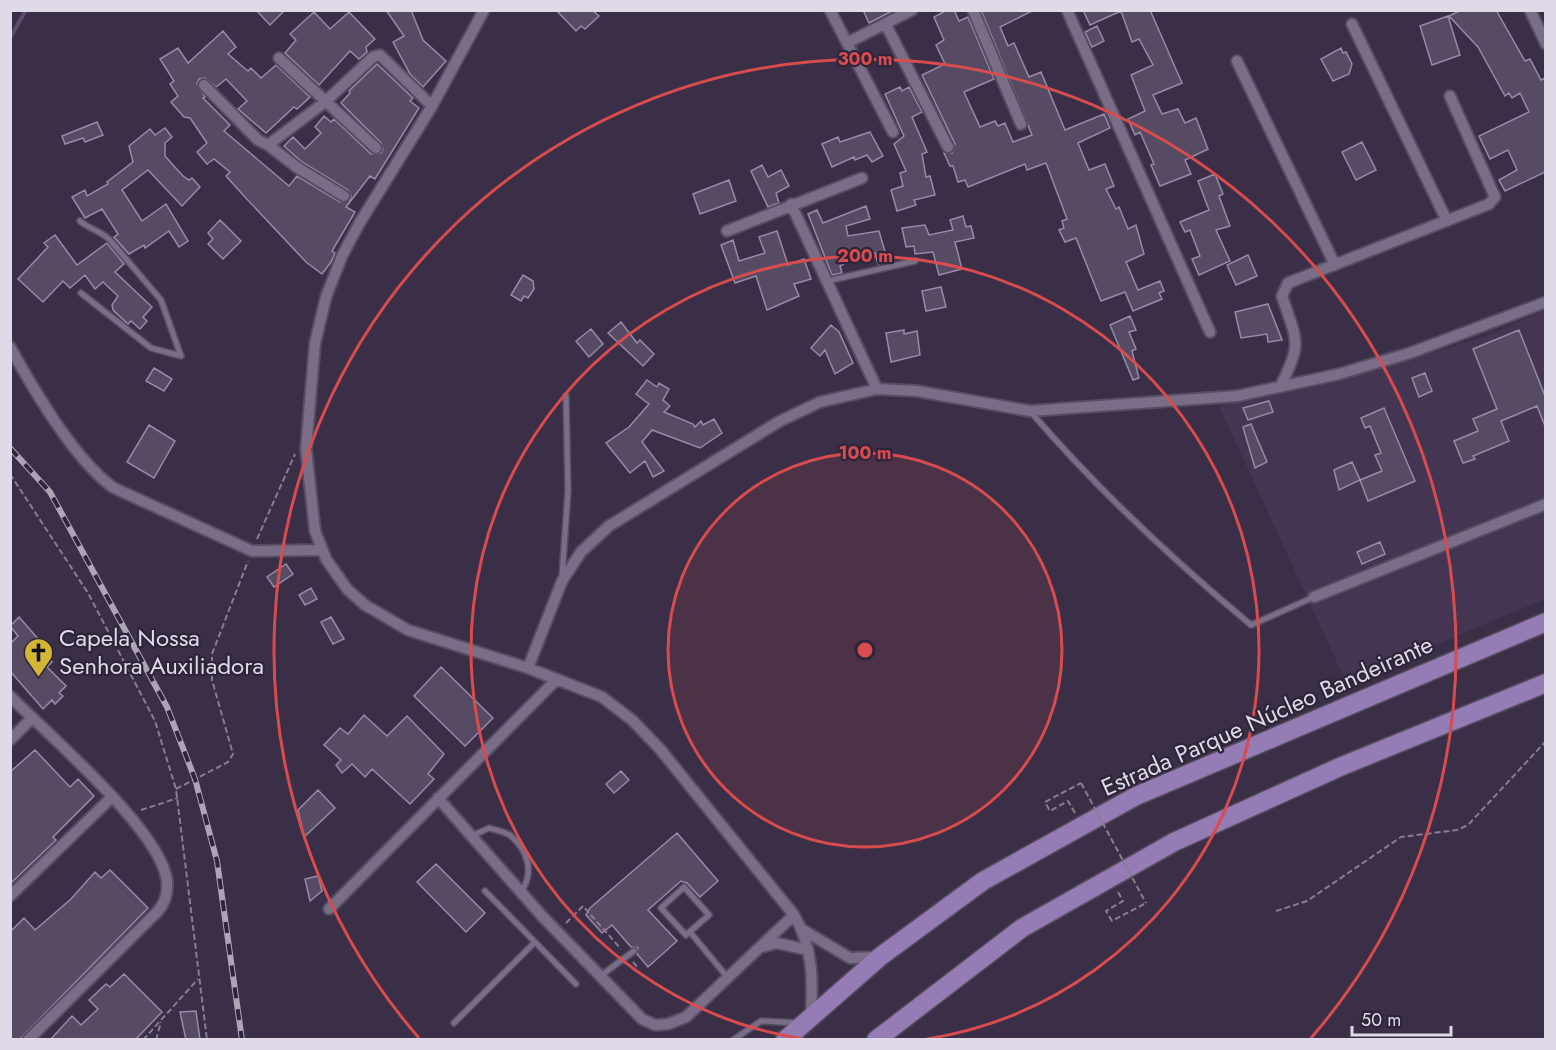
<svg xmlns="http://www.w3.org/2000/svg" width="1556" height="1050" viewBox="0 0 1556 1050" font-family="Jost,sans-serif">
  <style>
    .built { fill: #443653 }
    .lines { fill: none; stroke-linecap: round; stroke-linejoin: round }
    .stream { stroke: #5d4c6e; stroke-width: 4 }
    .building { fill: #564b63; stroke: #978ba6; stroke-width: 1.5 }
    .service-casing { stroke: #564d61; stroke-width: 8 }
    .minor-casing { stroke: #564d61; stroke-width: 14 }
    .trunk-casing { stroke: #564d61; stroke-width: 21 }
    .path { stroke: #867e91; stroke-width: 2; stroke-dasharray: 6 3; stroke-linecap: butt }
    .service { stroke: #796d87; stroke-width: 5 }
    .minor { stroke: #796d87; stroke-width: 10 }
    .trunk { stroke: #957cb4; stroke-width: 18 }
    .rail-casing { stroke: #ada5b6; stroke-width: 6 }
    .rail { stroke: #2f253b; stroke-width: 4; stroke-dasharray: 11; stroke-linecap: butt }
    .path-bridge { stroke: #867e91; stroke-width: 2; stroke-dasharray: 6 3; stroke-linecap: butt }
    .ring { fill: none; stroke: #d84b4e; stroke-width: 3 }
    .labels { text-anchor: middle; stroke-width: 4.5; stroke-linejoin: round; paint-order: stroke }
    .poi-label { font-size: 24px; fill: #dfd9e8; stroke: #2f253b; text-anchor: start }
    .street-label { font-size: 24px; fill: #dfd9e8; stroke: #2f253b }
    .centre { fill: #d84b4e; stroke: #2f253b; stroke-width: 3 }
    .ring-label { font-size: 18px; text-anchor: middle; font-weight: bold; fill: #d84b4e; stroke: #2f253b; stroke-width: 4.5; stroke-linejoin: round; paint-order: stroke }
  </style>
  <rect width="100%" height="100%" fill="#3a2f46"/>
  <path class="built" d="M1545,310V599L1346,682L1219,406L1337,380L1485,337Z"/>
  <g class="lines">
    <path class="stream" d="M10,38L26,10"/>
  </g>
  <path class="building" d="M256,10H285L270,25Z
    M386,10H411L423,40L446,61L423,87L410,74L393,42L404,36Z
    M556,10H592L599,16L585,29L581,26L576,31Z
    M863,10H894L869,23Z
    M947,10H954L959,21L968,17L994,79L964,92L980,127L995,121L998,126L1005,123L1013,142L1032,135L981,10H1034L1000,27L1008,46L1014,43L1029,77L1041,72L1065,130L1104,114L1110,128L1078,143L1089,170L1105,164L1114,186L1106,189L1116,209L1119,207L1128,229L1136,225L1144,254L1126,262L1138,290L1160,281L1164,291L1159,293L1162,299L1133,311L1125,292L1101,301L1076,238L1065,242L1059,230L1064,228L1062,221L1067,219L1046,163L1027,170L1025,164L968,187L965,180L958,182L953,166H950L944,153H952L955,144L922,75L945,64L936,45L944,40L934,17Z
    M1083,10H1150L1182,83L1153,95L1162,114L1178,109L1185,123L1196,118L1208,149L1185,160L1191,174L1160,186L1151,165L1154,164L1140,132L1135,135L1128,119L1145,111L1131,75L1153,65L1139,39L1132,42L1121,11L1090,25Z
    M1461,10H1496L1525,61L1530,59L1541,80L1545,78V172L1505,191L1499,180L1517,170L1508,150L1490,159L1479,136L1529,112L1520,93L1512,98L1509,93L1505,96L1478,47L1449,16Z
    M314,12L330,29L349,12L375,39L366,47L367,52L359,59L350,51L319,85L285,53L296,40L290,34Z
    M1448,16L1460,55L1432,65L1420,26Z
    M1097,26L1104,41L1092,47L1085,32Z
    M223,31L236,47L228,54L248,71L251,68L261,78L276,65L310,97L297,109L294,107L266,133L238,109L247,101L226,79L216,87L205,78L199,79L197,84L205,97L203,98L230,125L224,131L289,186L297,176L340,202L350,200L351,196L348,190L302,162L284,146L293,137L305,149L321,133L315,127L324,116L331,122L334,119L371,154L381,153L383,149L381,143L341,103L350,93L349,91L377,64L413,98L410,101L419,108L375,179L370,176L346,207L355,212L332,251L335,253L331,262L322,274L306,262L244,196L226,176L230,172L214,159L207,164L197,152L207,143L190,118L184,117L171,102L178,96L170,84L174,81L160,59L178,48L188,63Z
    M1341,48L1343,53L1346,52L1352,64L1349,74L1333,81L1321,59Z
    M900,87L902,91L909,87L922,112L912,117L927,152L922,154L926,177L930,176L935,195L914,200L916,205L897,211L891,190L903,186L900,173L906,171L894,144L904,136L885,94Z
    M97,122L103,135L85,142L83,138L65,144L62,136Z
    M165,128L172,137L165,143V156L183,176L189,180L192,178L200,187L182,206L148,170L122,190L142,221L166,204L188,241L179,247L169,231L145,248L144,245L129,254L114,237L118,234L102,209L85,218L72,197L85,190L87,196L108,184L107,182L133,162L129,146L150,129L155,135Z
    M870,132L883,156L872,162L867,155L855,160L854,157L832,167L822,144L838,137L840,142Z
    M1362,142L1376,170L1356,180L1342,152Z
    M762,165L768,177L781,170L789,186L776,193L779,203L768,207L751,171Z
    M1215,174L1223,194L1219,196L1230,226L1216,230L1230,261L1199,275L1192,259L1200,256L1190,230L1185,232L1180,222L1209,210L1198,181Z
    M729,180L736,201L700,214L693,194Z
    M866,206L870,219L846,226L848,236L879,231L888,262L878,264L875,253L849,261L840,266L842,273L832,275L808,214L817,210L823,223Z
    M963,216L966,227L971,226L974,238L955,242L962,269L939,275L933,252L915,254L914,246L906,247L902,228L925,225L929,235L953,230L950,220Z
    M220,220L241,241L223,259L208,244L213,239L208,233Z
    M777,231L788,265L804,259L811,279L794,284L799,296L767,310L756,276L735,283L721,245L733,240L739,261L765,253L759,237Z
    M55,235L77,265L107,243L124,264L115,272L152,307L143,317L147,321L140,329L131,321L128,324L113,310L112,305L118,296L103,282L95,289L85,275L70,288L63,281L43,302L18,279L48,247L44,243Z
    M1248,255L1257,276L1236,285L1227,265Z
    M523,275L533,281L534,289L528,298L524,296L521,301L511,295Z
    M941,287L946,307L926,311L922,291Z
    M1268,304L1282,340L1268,342L1267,334L1241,338L1235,312Z
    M1130,316L1136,330L1129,332L1136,349L1132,351L1139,378L1133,380L1110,325Z
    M621,322L637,343L640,340L654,354L643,366L608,333Z
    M831,325L839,332L853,363L835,374L825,350L820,356L811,348Z
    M591,329L603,344L589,357L576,341Z
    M904,330V334L917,331L920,355L891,362L886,333Z
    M1519,330L1545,396V426L1537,406L1501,421L1509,441L1473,456L1475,459L1463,463L1454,441L1478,431L1473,419L1497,409L1473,349Z
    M154,368L172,379L164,391L146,381Z
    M1425,373L1432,391L1419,397L1412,378Z
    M647,380L657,387L659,383L669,389L663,400L670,406L664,412L693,424L695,427L701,421L703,425L714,419L722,433L700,448L652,430L642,442L664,471L653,477L645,461L630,473L606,443L629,427L649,404L636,394Z
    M1269,401L1273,412L1248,420L1243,408Z
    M1384,408L1415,481L1368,501L1360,480L1382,471L1375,455L1381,453L1370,426L1365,428L1361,418Z
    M1251,424L1267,462L1255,468L1243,427Z
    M149,425L175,441L154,478L127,462Z
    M1352,462L1360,480L1339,490L1334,470Z
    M1380,542L1385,554L1362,564L1357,552Z
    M286,564L293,574L274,587L267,577Z
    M311,588L317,599L305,605L299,595Z
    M19,617L40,641L36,646L52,662L47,667L66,686L59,693L63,696L55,704L52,700L43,709L10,671V644L18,636L10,626Z
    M331,617L344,639L333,644L321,622Z
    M441,667L493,718L465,746L414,696Z
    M364,715L387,736L407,716L444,754L428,774L434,779L410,804L372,769L365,777L352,764L342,773L336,765L341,760L324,745L340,728L348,734Z
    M35,750L70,787L78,779L94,796L53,837L56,840L10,884V772Z
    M621,771L629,780L614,793L606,784Z
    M318,790L335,808L304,837L298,810Z
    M677,833L718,881L700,897L687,883L681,881L648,910L677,941L648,967L637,954L638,948L631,947L612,925L602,933L586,915L590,908Z
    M436,864L485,913L466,932L417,882Z
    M110,870L148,908L19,1040H10V932L24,918L35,930L71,899L95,872L101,878Z
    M318,876L322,891L310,901L305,879Z
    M124,974L162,1012L135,1040H50L72,1016L81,1025L98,1009L89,1000L106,984L110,987Z
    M196,1011L200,1040H186L180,1012Z"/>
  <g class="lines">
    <defs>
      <path id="service" d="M80,221C89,229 101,231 110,240L161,300L181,356L151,348L81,293
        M827,281L915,261
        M1030,411C1097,489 1172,559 1251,625L1314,597
        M562,576L568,491L566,396
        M472,836L489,828C495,830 506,832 511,836C529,852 534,873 521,892
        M684,887L709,915L686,935L661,908Z
        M485,891L576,984
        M690,932L728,978
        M599,977L634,951
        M454,1023L535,942
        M733,1040L761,1021L799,1023"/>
      <path id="minor" d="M484,10L432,106L359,224L342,256L326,297L315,343L306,449L315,531L326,559L347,589L365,605L408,630L528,668L602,697L632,720L660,749L794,915C813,947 813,980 811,1016
        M830,10L893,132
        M973,10L1021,124
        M1067,10L1210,332
        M1530,10L1546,44
        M1352,24L1447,221
        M886,25L948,147
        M847,43L912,10
        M279,58L376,148
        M1237,61L1335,265
        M204,85L258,140L268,145L325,102L373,57L380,55L432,106
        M268,145L298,168L344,196
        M791,204L877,389
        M727,231L862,178
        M10,347C34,390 75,461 114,488L252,551L322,550
        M1280,387C1303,342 1297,342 1282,296L1288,283L1489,204L1495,197L1450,96
        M1314,597L1546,504
        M528,668L562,581L581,552L609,526L780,421L820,402L877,389L917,391L1030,411L1237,396L1339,374L1410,353L1546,302
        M10,696C48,735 161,830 167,881C168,893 166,902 158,911L28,1040
        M10,740L32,718
        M438,798L542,916L642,1019L655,1025L668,1024L686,1017L794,915
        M10,896L112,797
        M329,909L556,680
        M803,930L850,958L878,957
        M762,947L777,943L808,950"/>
      <path id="trunk" d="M785,1040L881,956L983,881L1136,796L1546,622
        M876,1040L1022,928L1174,842L1342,766L1546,683"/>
    </defs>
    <use href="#service" class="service-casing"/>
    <use href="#minor" class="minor-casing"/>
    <use href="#trunk" class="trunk-casing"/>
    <path class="path" d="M10,474L88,593L155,721L176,789L207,1040
      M257,539L295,454
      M176,789L228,762L233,754L212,680V654L248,561
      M141,810L178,798
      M1075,813L1068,801L1050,811L1045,802L1081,783
      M1118,892L1123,901L1106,911L1112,921L1146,903
      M1276,911L1307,901L1401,837L1457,830L1468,825L1546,741
      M566,923L583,906L621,949
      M633,962L639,969
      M143,1040L198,979
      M156,1040L161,1022"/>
    <use href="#service" class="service"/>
    <use href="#minor" class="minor"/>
    <use href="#trunk" class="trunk"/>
    <defs>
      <path id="rail" d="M10,448L50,492L167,707L195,779L217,861L242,1040"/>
    </defs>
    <use href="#rail" class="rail-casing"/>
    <use href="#rail" class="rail"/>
    <path class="path-bridge" d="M1081,783L1146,903"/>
  </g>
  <circle cx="865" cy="650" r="197" fill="#d84b4e" fill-opacity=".12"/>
  <g class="ring">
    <circle cx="865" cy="650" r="197"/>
    <path d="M803 1039A394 394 0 1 1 927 1039"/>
    <path d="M419 1038A591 591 0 1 1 1311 1038"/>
  </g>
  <defs>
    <symbol id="church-pin" viewBox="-11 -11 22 30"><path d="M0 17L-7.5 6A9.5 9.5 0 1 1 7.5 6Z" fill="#d4b635" stroke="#2f253b"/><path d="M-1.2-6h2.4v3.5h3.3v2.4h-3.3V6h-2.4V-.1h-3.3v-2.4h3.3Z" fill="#111"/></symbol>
  </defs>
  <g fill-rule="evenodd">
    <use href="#church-pin" x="22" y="636" width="33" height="45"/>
  </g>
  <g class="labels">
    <g class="poi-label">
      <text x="59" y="646">Capela Nossa<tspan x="59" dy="28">Senhora Auxiliadora</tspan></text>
    </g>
    <g class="street-label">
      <text transform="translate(1267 716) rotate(-24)" y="8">Estrada Parque Núcleo Bandeirante</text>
    </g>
  </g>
  <circle cx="865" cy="650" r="9" class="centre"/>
  <g class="ring-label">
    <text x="865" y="65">300 m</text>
    <text x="865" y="262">200 m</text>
    <text x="865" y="459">100 m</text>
  </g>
  <rect width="1556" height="1050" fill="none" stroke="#dfd9e8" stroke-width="24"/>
  <path d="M1352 1026v9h99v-9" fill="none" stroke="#dfd9e8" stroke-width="3"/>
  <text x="1361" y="1026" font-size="18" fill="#dfd9e8" stroke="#2f253b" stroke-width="4.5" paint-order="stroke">50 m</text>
</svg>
